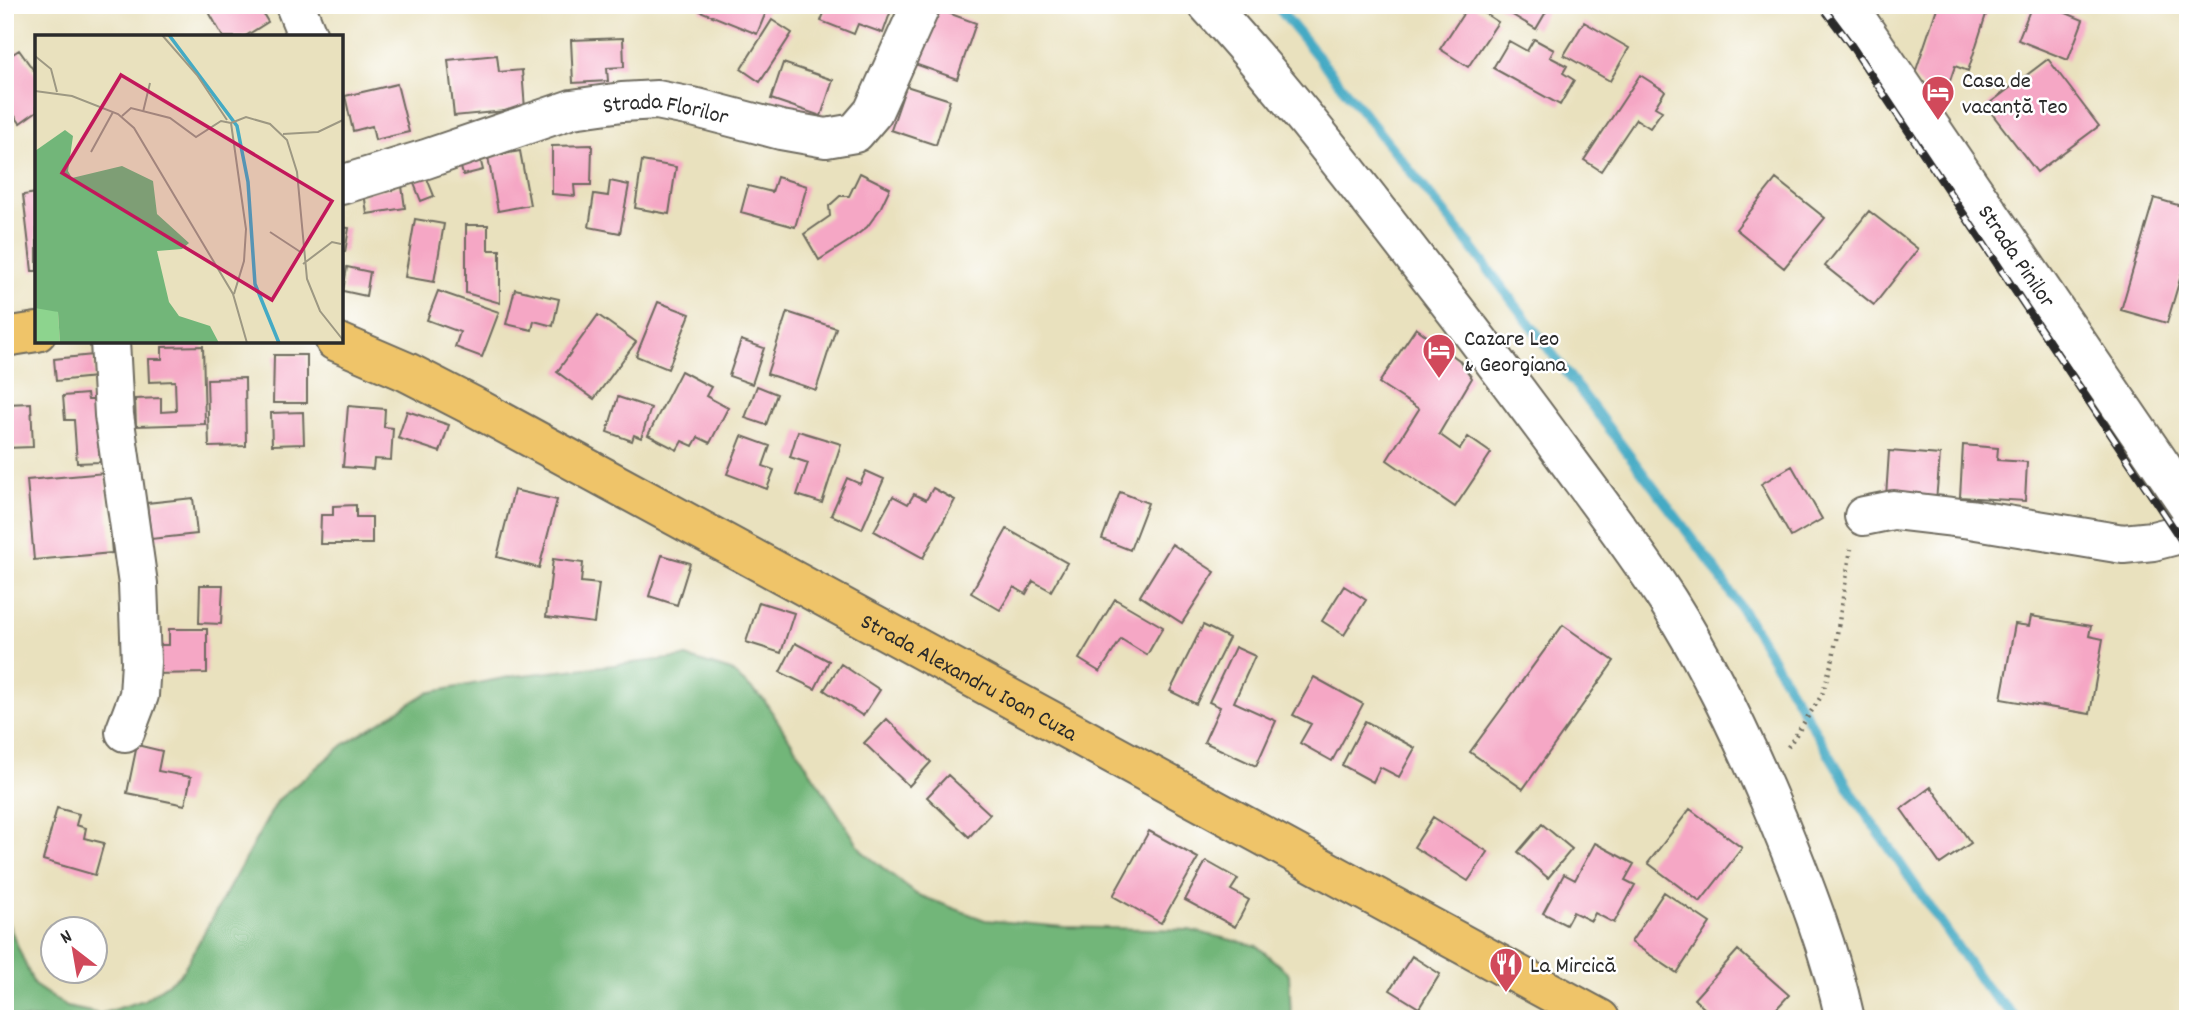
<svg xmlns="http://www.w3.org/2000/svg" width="2193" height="1024" viewBox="0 0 2193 1024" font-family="Dekko,sans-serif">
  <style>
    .forest { fill: #72b679; stroke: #4e7052; stroke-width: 2 }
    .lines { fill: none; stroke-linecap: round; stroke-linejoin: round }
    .stream { stroke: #44aac4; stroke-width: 10 }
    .building { fill: #f5a7c5 }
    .minor-casing { stroke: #6e6b5e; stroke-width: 42 }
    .major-casing { stroke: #6e6b5e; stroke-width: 42 }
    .path { stroke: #6e6b5e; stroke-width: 4.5; stroke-dasharray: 2 5; stroke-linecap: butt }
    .minor { stroke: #fff; stroke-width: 38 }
    .major { stroke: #efc469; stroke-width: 38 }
    .rail-casing { stroke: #2b2b2b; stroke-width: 8 }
    .rail { stroke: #fff; stroke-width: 5; stroke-dasharray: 16; stroke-linecap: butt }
    .labels { text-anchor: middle; stroke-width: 5; stroke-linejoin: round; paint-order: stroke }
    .poi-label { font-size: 23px; fill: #2b2b2b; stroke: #fff; text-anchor: start }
    .street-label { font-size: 23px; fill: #2b2b2b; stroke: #fff }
    .inset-river { fill: none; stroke: #44aac4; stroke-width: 3.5 }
    .inset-road { fill: none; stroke: #9d9883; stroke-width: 2 }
    .view { fill: #c2185b; fill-opacity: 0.15; stroke: #c2185b; stroke-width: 3.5 }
    .inset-edge { fill: none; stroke: #2b2b2b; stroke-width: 3.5 }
  </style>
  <rect width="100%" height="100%" fill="#fff"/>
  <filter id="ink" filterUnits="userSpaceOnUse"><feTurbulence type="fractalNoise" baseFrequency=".0143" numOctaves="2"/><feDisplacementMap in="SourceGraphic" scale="14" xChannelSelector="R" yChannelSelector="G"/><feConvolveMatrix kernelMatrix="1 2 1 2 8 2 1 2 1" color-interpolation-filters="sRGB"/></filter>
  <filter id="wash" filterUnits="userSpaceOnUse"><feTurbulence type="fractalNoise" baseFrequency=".00686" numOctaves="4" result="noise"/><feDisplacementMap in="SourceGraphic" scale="28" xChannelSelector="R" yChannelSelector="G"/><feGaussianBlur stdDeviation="1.57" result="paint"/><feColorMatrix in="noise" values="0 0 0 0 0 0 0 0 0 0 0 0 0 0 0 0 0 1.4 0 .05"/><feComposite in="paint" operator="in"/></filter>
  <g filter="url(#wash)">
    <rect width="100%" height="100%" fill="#e9e1be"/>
    <path class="forest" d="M686,657L731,671L764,700L863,852L916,894L985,920L1064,927L1189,930L1257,946L1289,974L1291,1018L5,1019V916L34,985L67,1007L100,1014L144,1000L181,974L278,800L343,745L427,693L514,676Z"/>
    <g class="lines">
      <path class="stream" d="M1276,5L1463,236L1711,563L1757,633L1857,801L1985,987L2018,1019"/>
    </g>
    <g id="blocks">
      <path class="building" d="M205,5H258L268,22L244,37H223Z
        M702,5H769L757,34L700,11Z
        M827,5H893L883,33L858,24L854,34L821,21Z
        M1469,5H1472L1498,22L1468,67L1440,49Z
        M1496,5H1550L1536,29Z
        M1938,5H1989L1968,71L1955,66L1939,113L1914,76Z
        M2032,5H2047L2083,20L2068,60L2018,40Z
        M929,6L976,23L957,79L909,62Z
        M772,20L792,33L760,82L741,69Z
        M1584,22L1629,48L1610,81L1564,55Z
        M623,38L624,67L607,68L608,81L573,83L571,40Z
        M1534,39L1554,50L1550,57L1567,66L1563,73L1574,80L1560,105L1493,68L1509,41L1527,51Z
        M19,50L37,75V111L20,123L5,102V59Z
        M497,55L499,72L522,70L525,109L454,116L448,60Z
        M2048,59L2099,126L2037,172L1986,106Z
        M783,63L833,80L821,116L771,99Z
        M1640,75L1665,91L1655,107L1662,111L1650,128L1636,119L1601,171L1584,160Z
        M397,84L409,132L375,140L372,126L353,131L345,96Z
        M906,86L950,100L936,145L891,130Z
        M592,145L591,185H574L575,196L552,194V146Z
        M520,151L530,205L498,211L488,157Z
        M479,154L483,170L463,175L459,160Z
        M642,161L676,167L669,214L635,208Z
        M860,173L890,188L880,209L867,227L849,241L819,260L804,234L830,216L829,206L840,196H849Z
        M426,176L434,196L421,201L413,181Z
        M777,177L807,186L795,227L741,212L748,186L772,192Z
        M1776,179L1825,218L1784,268L1736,229Z
        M610,181L629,185L620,233L589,227L594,194L608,196Z
        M402,186L405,208L367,214L364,192Z
        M37,193V271H32L23,195Z
        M2154,198L2188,208V252L2167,323L2121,310Z
        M1869,211L1918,249L1874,305L1825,266Z
        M415,219L444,224L434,282L405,277Z
        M466,225H488V250H500V303L466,293Z
        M341,227L349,228L345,252H341Z
        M347,267L370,272L366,296L343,291Z
        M515,289L559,299L553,326L534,321L532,330L506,324Z
        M438,291L499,312L482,357L455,347L460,332L427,320Z
        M658,302L690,314L668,369L636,356Z
        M787,312L836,328L816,390L767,374Z
        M598,315L636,342L594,399L557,372Z
        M1416,328L1459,360L1472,378L1439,434L1460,449L1468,437L1491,453L1455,507L1387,460L1419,409L1379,383Z
        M741,340L764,348L752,384L729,376Z
        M203,346L205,424L136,426L135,399L161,398V412L176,411L175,381L149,382L148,359H162V347Z
        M93,355L95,377L56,381L54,359Z
        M274,355H307V403H273Z
        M681,371L711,387L706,396L728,408L710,443L698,437L693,446L682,441L677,450L648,435Z
        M245,378L246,446L209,447L207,379Z
        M757,386L777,394L766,425L745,418Z
        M87,394L88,400H95L100,462L77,463L74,420H65L63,396Z
        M618,397L651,408L641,438L634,435L632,441L607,432Z
        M31,403L33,447L5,448V404Z
        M348,406L385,409L384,427L393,428L391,460L374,459L373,469L343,467Z
        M407,411L449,425L440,452L398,438Z
        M303,412L304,444L272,445L271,413Z
        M798,431L841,444L822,503L797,495L808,463L790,457Z
        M742,436L770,446L763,466L774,470L767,489L727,474Z
        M1963,445L1998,448L1997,460L2027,462L2025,501L1960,497Z
        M1889,451L1940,455L1936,501L1886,497Z
        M1792,466L1822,519L1791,537L1761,484Z
        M866,471L884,479L862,529L831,515L847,478L860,484Z
        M105,473L112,553L34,560L27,480Z
        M933,488L955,500L923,558L874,531L893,496L908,504L914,494L926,500Z
        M514,490L557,500L539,568L497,557Z
        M1120,492L1148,503L1130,550L1102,539Z
        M193,498L197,534L151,539L147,503Z
        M356,505V517H372V544H320L321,515H333V506Z
        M1007,529L1067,563L1051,591L1033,581L1026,594L1014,587L1000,610L971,593Z
        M1172,544L1215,572L1182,623L1140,596Z
        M662,555L690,563L677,605L649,596Z
        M553,559L583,563L581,582L599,584L594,623L546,617Z
        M200,585H223L221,624L199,623Z
        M1344,586L1366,600L1344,635L1322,621Z
        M1115,599L1163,627L1147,655L1121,639L1100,672L1079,659Z
        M759,602L794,613L781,653L746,642Z
        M2031,616L2091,626L2089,636L2103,639L2090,714L2001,699L2015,624L2029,626Z
        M1203,625L1229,638L1196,704L1170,691Z
        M1563,625L1614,661L1523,789L1470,752Z
        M169,629H207V673L153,674V645H169Z
        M795,643L829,661L815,689L780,672Z
        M1235,647L1255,656L1234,702L1276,721L1256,766L1204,742L1220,707L1209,702Z
        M841,664L880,690L863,716L824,690Z
        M1314,677L1363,704L1332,761L1300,743L1311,724L1293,715Z
        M887,719L931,762L909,786L864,743Z
        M1365,721L1415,748L1399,777L1380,767L1373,782L1342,765Z
        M137,745L162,751L158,771L191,777L185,805L127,793Z
        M948,775L990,814L969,837L927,797Z
        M1931,787L1971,843L1940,864L1901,809Z
        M57,808L79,814L76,825L86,828L84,838L104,843L95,875L43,860Z
        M1690,809L1742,848L1700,902L1648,863Z
        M1433,817L1488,852L1468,881L1414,847Z
        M1542,824L1572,849L1548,878L1518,852Z
        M1149,831L1198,858L1161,923L1113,896Z
        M1595,843L1634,864L1625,880L1635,885L1614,923L1595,913L1591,921L1573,912L1566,925L1543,913L1564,874L1575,880Z
        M1206,861L1238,879L1231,890L1249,900L1235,927L1185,900Z
        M1664,892L1710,923L1677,973L1631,942Z
        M1738,950L1789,995L1767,1019H1716L1694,999Z
        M1412,956L1440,974L1419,1008L1390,990Z"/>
    </g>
  </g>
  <g filter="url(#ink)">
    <use href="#blocks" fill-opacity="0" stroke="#6e6b5e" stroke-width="2"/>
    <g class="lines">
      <defs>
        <g id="minor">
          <path d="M295,5L308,37"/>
          <path d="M1208,5C1289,93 1361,189 1434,283C1480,342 1525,402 1569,462C1603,508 1637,553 1668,601C1711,669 1746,744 1777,818C1804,883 1830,950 1845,1019"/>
          <path id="s1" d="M1847,5L2188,505"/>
          <path id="s2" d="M341,185L426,159L572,109L622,102L657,100L697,108L781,130L826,138L855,133L873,112L921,5"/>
          <path d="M110,341L114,415L138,584L141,662L139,695L125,732"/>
          <path d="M1864,516L1893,510L1970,519L2123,544L2153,541L2188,532"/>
        </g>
        <g id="major">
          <path d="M5,337L37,332"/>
          <path id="s3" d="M335,341L407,372L471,405L1600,1019"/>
        </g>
      </defs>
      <use href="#minor" class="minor-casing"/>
      <use href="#major" class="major-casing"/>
      <path class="path" d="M1788,747L1822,695L1833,658L1851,549"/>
      <use href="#minor" class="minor"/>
      <use href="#major" class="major"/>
      <defs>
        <path id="rail" d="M1821,5L1851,45L2188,550"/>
      </defs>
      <use href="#rail" class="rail-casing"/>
      <use href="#rail" class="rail"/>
    </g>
  </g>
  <defs>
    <symbol id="hotel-pin" viewBox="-11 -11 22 30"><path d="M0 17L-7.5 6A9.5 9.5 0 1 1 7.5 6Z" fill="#d1495b" stroke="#fff"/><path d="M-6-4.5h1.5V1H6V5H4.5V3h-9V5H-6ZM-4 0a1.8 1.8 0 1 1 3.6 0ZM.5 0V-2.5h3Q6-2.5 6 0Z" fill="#fff"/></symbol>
    <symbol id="restaurant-pin" viewBox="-11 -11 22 30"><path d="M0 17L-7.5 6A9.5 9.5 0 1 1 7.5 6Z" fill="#d1495b" stroke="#fff"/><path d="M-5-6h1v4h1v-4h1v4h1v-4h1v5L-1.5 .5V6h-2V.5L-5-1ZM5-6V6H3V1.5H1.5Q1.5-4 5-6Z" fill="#fff"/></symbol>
  </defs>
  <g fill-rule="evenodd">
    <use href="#hotel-pin" x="1919" y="73" width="38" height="52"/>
    <use href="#hotel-pin" x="1420" y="331" width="38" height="52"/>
    <use href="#restaurant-pin" x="1487" y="945" width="38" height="52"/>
  </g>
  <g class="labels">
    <g class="poi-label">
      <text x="1962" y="87">Casa de<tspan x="1962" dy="26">vacanță Teo</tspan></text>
      <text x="1464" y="345">Cazare Leo<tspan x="1464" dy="26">&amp; Georgiana</tspan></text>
      <text x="1530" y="972">La Mircică</text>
    </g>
    <g class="street-label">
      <text dy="8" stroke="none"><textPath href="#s2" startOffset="338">Strada Florilor</textPath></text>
      <text dy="8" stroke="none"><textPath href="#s1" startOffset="303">Strada Pinilor</textPath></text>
      <text dy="8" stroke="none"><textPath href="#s3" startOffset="718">Strada Alexandru Ioan Cuza</textPath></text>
    </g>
  </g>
  <g transform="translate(35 35)">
    <rect width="308" height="308" fill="#e9e1be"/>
    <path d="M10,271L23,277L25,308H0V273Z" fill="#8dd48e"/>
    <path d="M30,95L38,101L33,136L37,143L87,131L118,146L122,179L154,208L147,214L122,216L134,267L144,281L175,291L184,308H25L23,277L0,273V116Z" fill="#72b679"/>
    <path class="inset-river" d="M134,0L202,91L213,147L220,249L244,308"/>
    <path class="inset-road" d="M127,0L162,40L192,85M0,21L16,34L22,57M0,56L37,61L83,79L99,93L198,259L212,308M108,77L115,48M87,81L96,73L135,83L161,102L186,86L196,88M196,88L211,82L235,89L252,105L262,137L272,244L285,276L308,305M196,88L211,194L209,226L199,259M248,99L283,97L308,85M56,117L78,77M235,197L267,218M268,229L297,207L306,209"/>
    <path class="view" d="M86,40L297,166L237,265L27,138Z"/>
    <rect width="308" height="308" class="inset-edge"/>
  </g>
  <rect width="2193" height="1024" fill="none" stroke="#fff" stroke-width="28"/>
  <g transform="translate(74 950) rotate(329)"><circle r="33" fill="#ffffff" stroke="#aaaaaa" stroke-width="2"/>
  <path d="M0-5L12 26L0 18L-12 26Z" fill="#d1495b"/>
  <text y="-10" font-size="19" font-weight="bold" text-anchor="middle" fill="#2b2b2b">N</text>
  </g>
</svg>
